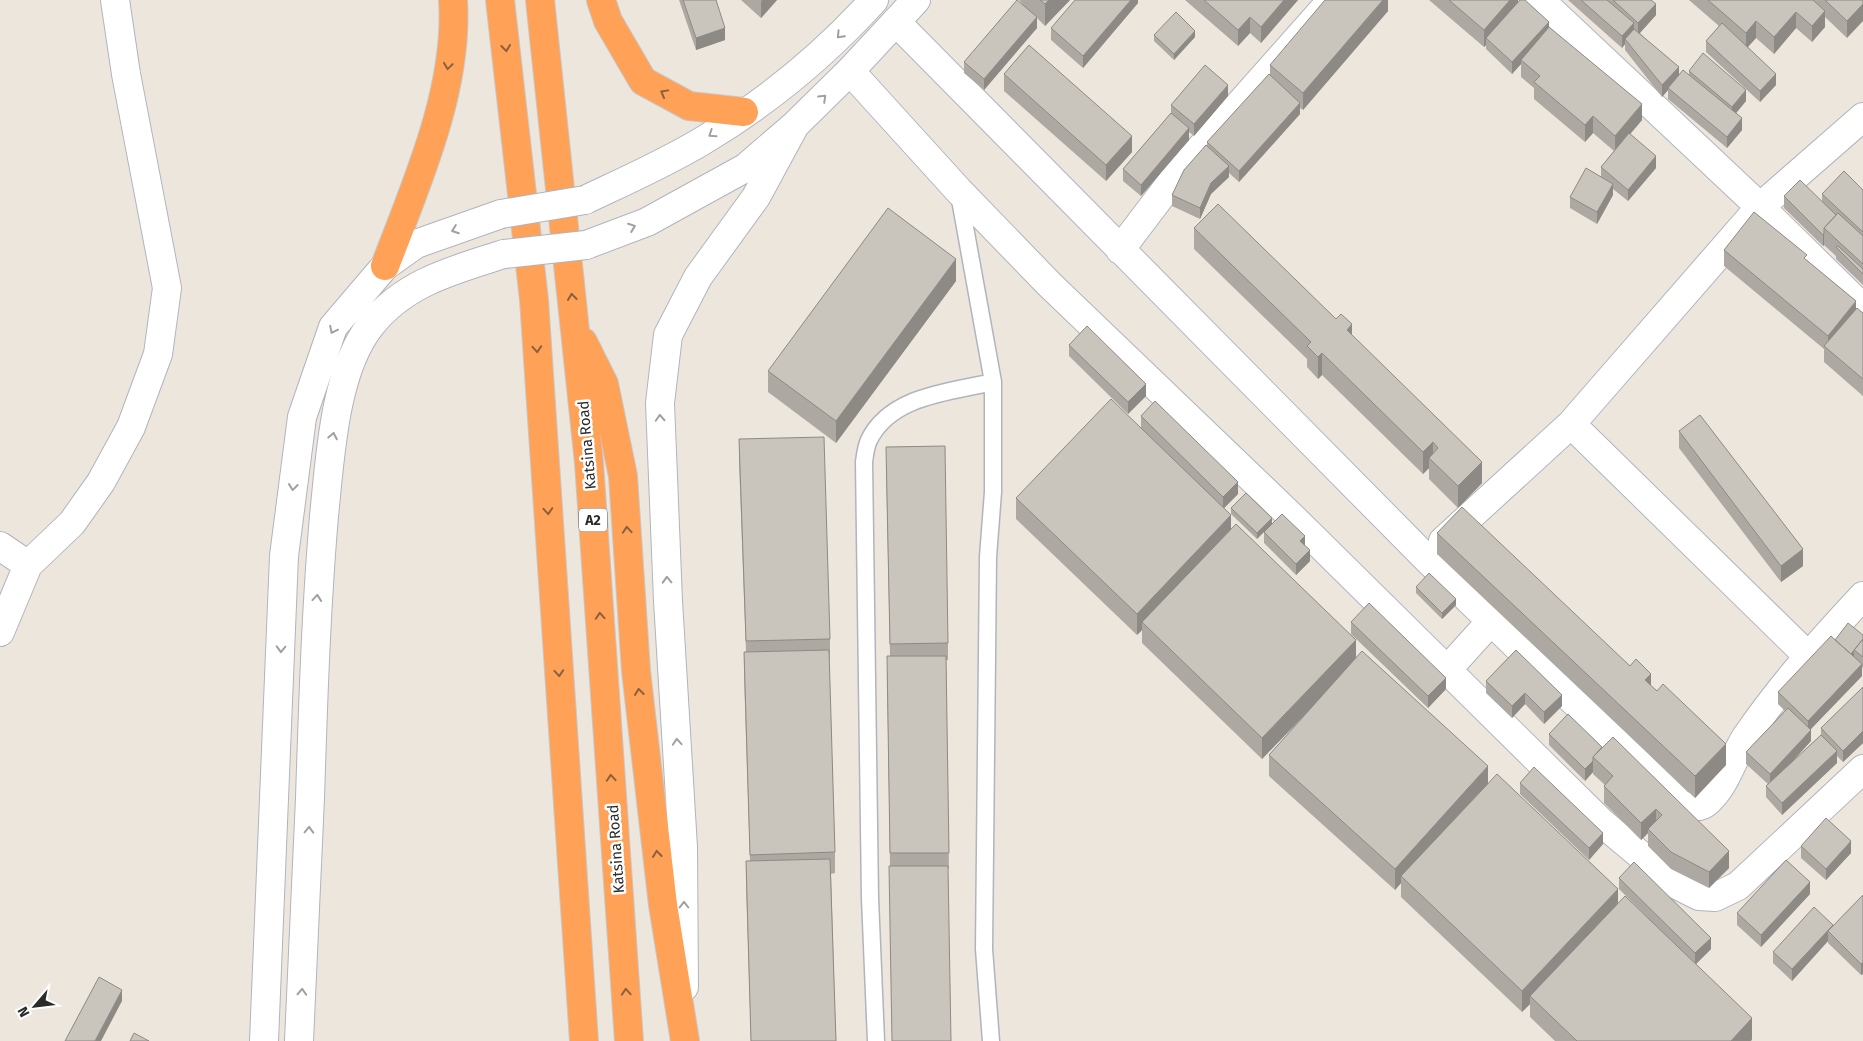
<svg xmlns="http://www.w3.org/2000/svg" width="1863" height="1041" viewBox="0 0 1863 1041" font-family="'Fira Sans',sans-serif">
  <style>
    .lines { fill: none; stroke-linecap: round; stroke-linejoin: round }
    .lane-casing { stroke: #b1b4bf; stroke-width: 19 }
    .street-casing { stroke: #b1b4bf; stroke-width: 30 }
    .secondary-casing { stroke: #b1b4bf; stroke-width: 30 }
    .highway-casing { stroke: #c8c8c8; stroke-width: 30 }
    .lane { stroke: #fff; stroke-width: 16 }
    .street { stroke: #fff; stroke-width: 28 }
    .secondary { stroke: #fff; stroke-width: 28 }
    .highway { stroke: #ffa156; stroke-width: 28 }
    .secondary-bridge-casing { stroke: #b1b4bf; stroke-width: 30; stroke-linecap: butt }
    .secondary-bridge { stroke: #fff; stroke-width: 28 }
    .wall { fill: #ada9a2 }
    .shaded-wall { fill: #8d8984 }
    .building { fill: #c9c4bc; stroke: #8d8984 }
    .oneway { stroke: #a0a0a0 }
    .oneway2 { stroke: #8a603e }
    .labels { text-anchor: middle; stroke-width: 5; stroke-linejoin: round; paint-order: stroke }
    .shield { fill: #fff; stroke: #6b6b6b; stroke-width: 1 }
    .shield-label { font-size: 14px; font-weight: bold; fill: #2b2b2b }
    .street-label { font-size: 15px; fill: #2b2b2b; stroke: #fff }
  </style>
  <rect width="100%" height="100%" fill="#ede6dd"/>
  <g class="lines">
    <defs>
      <path id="lane" d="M959,194L993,382V492L988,557L984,949L991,1041
        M876,1041L870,898L864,462C865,455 866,446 869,440C891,395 951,392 993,382"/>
      <path id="street" d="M1540,0L1760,207L1863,308
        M896,22L1427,559L1682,806C1691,807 1700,808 1707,802C1726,786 1733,757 1746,737C1781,686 1821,641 1863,596
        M850,71L959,191L1049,284L1292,517L1601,822L1675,884L1699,896L1715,897L1738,886L1863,769
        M1120,250L1176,176L1332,0
        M1571,424L1807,655
        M1443,541L1571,424L1760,207L1863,117
        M0,546L28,565
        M0,632L28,565L72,523L101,482L131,427L158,354L167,288L126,74L115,0
        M1447,670L1492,620"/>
      <path id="secondary" d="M585,200C625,181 666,163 704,140C767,102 825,54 874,0
        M586,245L647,222L745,168L795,125L850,71L916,0
        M684,987L683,847L668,601L660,403L668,335L698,277L756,197L795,125
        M264,1041L284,556L302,417L333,327L385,266L416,244L501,214
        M299,1041C303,960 307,879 310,798C313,704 316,610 324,516C330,459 334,371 371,325C405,282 454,270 504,254"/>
      <path id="highway" d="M500,0L534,300L584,1041
        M540,0L589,463L629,1041
        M601,0L608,21L643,81L689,106L744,112
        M385,266C416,185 459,89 453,0
        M583,342L604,384L623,476L636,671L663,905L685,1041"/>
    </defs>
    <use href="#lane" class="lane-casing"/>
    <use href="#street" class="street-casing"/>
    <use href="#secondary" class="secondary-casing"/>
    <use href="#highway" class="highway-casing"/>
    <use href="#lane" class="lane"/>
    <use href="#street" class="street"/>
    <use href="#secondary" class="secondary"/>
    <use href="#highway" class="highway"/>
    <defs>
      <path id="secondary-bridge" d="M501,214L585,200
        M504,254L586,245"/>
    </defs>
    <use href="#secondary-bridge" class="secondary-bridge-casing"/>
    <use href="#secondary-bridge" class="secondary-bridge"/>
  </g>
  <path class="wall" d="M679,0H716L725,40L696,50Z
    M741,0H777L761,18Z
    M1019,0H1070L1045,26L1037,18V28L984,90L964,73V62L1023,5Z
    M1138,0V3L1083,68L1051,40V28Z
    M1185,0H1298L1261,43L1250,33L1238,46Z
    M1388,0V11L1303,110L1300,108V114L1239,182L1229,173V177L1211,194L1200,219L1172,206V195L1207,146V142L1270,75V65Z
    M1429,0H1518V2L1549,27L1642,120L1630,134L1656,168L1628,201L1613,189V195L1597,224L1570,208V197L1601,177V167L1614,151L1593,133L1585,142L1534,99V88L1521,77V64L1512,74L1486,49V45L1484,47Z
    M1568,0H1651L1656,15L1640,33L1679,75L1689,74V71L1746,101L1736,113L1742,130L1727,148L1668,99V90L1662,97L1625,50V44L1622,48Z
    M1689,0H1863L1847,38L1825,17V27L1812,42L1796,28L1774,54L1756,38L1748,47L1776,85L1760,102L1706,52V41L1719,26Z
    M1154,35L1195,37L1174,60L1154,41Z
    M1004,74L1132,152L1106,181L1004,91Z
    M1228,96L1194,136L1189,132V140L1141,196L1123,181V169L1171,113V105Z
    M1863,190V285L1836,259V256L1824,245L1823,246L1784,208V196L1822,202V194Z
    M1194,228L1352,335L1482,483L1458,508L1429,479V468L1423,474L1322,375L1318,379L1307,367V359L1194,249Z
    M1724,250L1807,260L1856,309L1863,313V396L1824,362V349L1724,266Z
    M956,281L836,443L768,392V371Z
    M1069,345L1146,396L1128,414L1069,356Z
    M1141,416L1238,494L1224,508L1231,529L1356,658L1488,784L1618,903L1646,916L1619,889V878L1711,949L1696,964L1752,1039L1751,1041H1555L1530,1017V1004L1522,1012L1401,897V883L1395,890L1269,776V755L1309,711L1262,759L1142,643V630L1137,635L1016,519V498L1141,428Z
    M1679,431L1803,566L1781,582L1679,448Z
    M739,439L830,639V660H829L835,852V873L831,874L836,1041H751L746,882V861H750L744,674V652H746L739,460Z
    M886,464L948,643V660H946L949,869L890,866L887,673L890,656Z
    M1231,508L1272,518L1257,539L1231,514Z
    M1264,532L1310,561L1296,575L1264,543Z
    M1437,533L1726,765L1695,798L1437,554Z
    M1416,587L1456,605L1442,619L1416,593Z
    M1351,622L1446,689L1428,708L1351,634Z
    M1863,635V668L1862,667V676L1811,729V741L1789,765L1821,735V728L1863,687V743L1843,762L1837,756V763L1782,815L1766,797V786L1768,784L1746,764V752L1785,711L1778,704V692L1835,640Z
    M1516,650L1562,706L1544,724L1525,704L1512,718L1486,693V681Z
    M1549,734L1602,747L1729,868L1709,888L1671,869L1648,846V833L1641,840L1604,803V786L1605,785L1593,774V772L1585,781L1549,745Z
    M1520,783L1603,844L1589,860L1520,794Z
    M1801,846L1851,853L1826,880L1801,858Z
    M1810,894L1761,947L1737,925V913Z
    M1863,895V974L1861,975L1828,943V941L1792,981L1773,963V952L1833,926Z"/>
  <path class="shaded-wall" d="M762,0H777L761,18V2Z
    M1049,0H1070L1045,26V4Z
    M1131,0H1138V3L1083,68V56Z
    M1284,0H1298L1261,43V27Z
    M1383,0H1388V11L1303,110V93Z
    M1510,0H1518V7L1486,38V45L1484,47V30Z
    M1656,4V15L1638,35V23Z
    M1863,4V21L1847,38V21Z
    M1825,11V27L1812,42V26Z
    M1796,12V28L1774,54V37Z
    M1037,17V28L984,90V79Z
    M1250,17V33L1238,46V30Z
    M1756,21V38L1746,49V33Z
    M1549,22V33L1521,60V64L1512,74V62Z
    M1634,23V34L1625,39V44L1622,48V36Z
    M725,28V40L696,50V38Z
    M1195,31V37L1174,60V54Z
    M1679,67V78L1668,88V90L1662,97V85Z
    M1776,74V85L1760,102V91Z
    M1228,85V96L1194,136V124Z
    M1746,90V101L1732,118V107Z
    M1300,103V114L1239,182V171Z
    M1642,104V120L1615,152V136Z
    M1593,116V133L1585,142V125Z
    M1742,118V130L1727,148V137Z
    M1189,128V140L1141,196V185Z
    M1132,136V152L1106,181V165Z
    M1656,156V168L1628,201V190Z
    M1229,166V177L1211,194L1200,219V208L1211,183Z
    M1613,184V195L1597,224V212Z
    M1824,233V245L1823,246V235Z
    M956,259V281L836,443V421Z
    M1856,301V318L1828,349V336Z
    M1352,324V346L1347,330Z
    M1322,353V375L1318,379V357Z
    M1146,384V396L1128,414V402Z
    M1433,442V462L1429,458V468L1423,474V452Z
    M1482,462V483L1458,508V486Z
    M1238,482V494L1223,509V497Z
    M1231,515V536L1142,622V630L1137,635V614Z
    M1272,518V524L1257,539V533Z
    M1305,536V547L1300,541Z
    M1803,549V566L1781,582V566Z
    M1310,550V561L1296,575V564Z
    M1456,599V605L1442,619V613Z
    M1863,639L1854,650V655L1851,660V654Z
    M1356,640V661L1262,759V738Z
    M1862,664V676L1808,732V721Z
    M1651,674V695L1645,680Z
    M1446,678V689L1428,708V696Z
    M1525,693V704L1512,718V706Z
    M1562,695V706L1544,724V712Z
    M1811,730V741L1770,786V774Z
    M1863,731V743L1843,762V751Z
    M1726,744V765L1695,798V776Z
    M1837,751V763L1782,815V803Z
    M1593,761V772L1585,781V769Z
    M1488,766V787L1401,876V883L1395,890V869Z
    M1656,809V825L1648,829V833L1641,840V823Z
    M1603,833V844L1589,860V848Z
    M1851,841V853L1826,880V869Z
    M1729,851V868L1709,888V872Z
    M1810,882V894L1761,947V935Z
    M1618,889V910L1530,996V1004L1522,1012V991Z
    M1833,925V936L1828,931V941L1792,981V969Z
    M1711,938V949L1695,965V953Z
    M1863,962V974L1861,975V964Z
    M122,990V1001L101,1041H95Z
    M1752,1018V1039L1751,1041H1731Z"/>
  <path class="building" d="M683,0H716L725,28L696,38Z
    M1017,0L1037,17L984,79L964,62Z
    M1040,0H1049L1045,4Z
    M1075,0H1131L1083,56L1051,28Z
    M1204,0H1284L1261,27L1250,17L1238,30Z
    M1325,0H1383L1303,93L1270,65Z
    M1449,0H1510L1484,30Z
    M1520,0H1525L1549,22L1512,62L1486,38Z
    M1581,0H1607L1634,23L1622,36Z
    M1613,0H1651L1656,4L1638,23Z
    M1708,0H1813L1825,11L1812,26L1796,12L1774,37L1756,21L1746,33Z
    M1825,0H1863V4L1847,21Z
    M1176,12L1195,31L1174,54L1154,35Z
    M1722,23L1776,74L1760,91L1706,41Z
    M1549,27L1642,104L1615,136L1593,116L1585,125L1534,82L1540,76L1521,60Z
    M1634,29L1679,67L1662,85L1625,39Z
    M1029,45L1132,136L1106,165L1004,74Z
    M1703,53L1746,90L1732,107L1689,71Z
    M1205,65L1228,85L1194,124L1171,105Z
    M1683,70L1742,118L1727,137L1668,88Z
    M1269,74L1300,103L1239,171L1207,142Z
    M1171,113L1189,128L1141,185L1123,169Z
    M1629,133L1656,156L1628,190L1601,167Z
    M1206,145L1229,166L1211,183L1200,208L1172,195L1184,170Z
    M1586,168L1613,184L1597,212L1570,197Z
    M1844,171L1863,190V232L1822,194Z
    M1800,180L1836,215L1824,228V233L1823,235L1784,196Z
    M1218,204L1336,319L1341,314L1352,324L1347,330L1482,462L1458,486L1429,458L1438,448L1433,442L1423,452L1322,353L1318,357L1307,346L1311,342L1194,228Z
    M888,208L956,259L836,421L768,371Z
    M1754,212L1807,255L1804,258L1856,301L1828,336L1724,250Z
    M1838,213L1863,236V264L1824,228Z
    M1838,246L1863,269V274L1836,247Z
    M1857,308L1863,313V379L1824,346Z
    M1087,326L1146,384L1128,402L1069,345Z
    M1111,399L1231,515L1137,614L1016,498Z
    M1155,401L1238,482L1223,497L1141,416Z
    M1700,415L1803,549L1781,566L1679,431Z
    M824,437L830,639L746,641L739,439Z
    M945,446L948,643L890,644L886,447Z
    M1246,493L1272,518L1257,533L1231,508Z
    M1462,507L1630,666L1636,659L1651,674L1645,680L1657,691L1663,684L1726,744L1695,776L1437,533Z
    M1282,514L1305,536L1300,541L1310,550L1296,564L1264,532Z
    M1236,524L1356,640L1262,738L1142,622Z
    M1429,573L1456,599L1442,613L1416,587Z
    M1369,603L1446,678L1428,696L1351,622Z
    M1848,623L1863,635V639L1851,654L1835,640Z
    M1831,636L1862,664L1808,721L1778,692Z
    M1863,639V657L1854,650Z
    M829,650L835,852L750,855L744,652Z
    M1516,650L1562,695L1544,712L1525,693L1512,706L1486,681Z
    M1362,651L1488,766L1395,869L1269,755Z
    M887,656H946L949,853H890Z
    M1863,687V731L1843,751L1821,728Z
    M1788,708L1811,730L1770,774L1746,752Z
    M1568,714L1602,747L1593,757V761L1585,769L1549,734Z
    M1821,735L1837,751L1782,803L1766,786Z
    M1613,737L1729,851L1709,872L1671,852L1648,829L1662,815L1656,809L1641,823L1604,786L1613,776L1593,757Z
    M1534,767L1603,833L1589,848L1520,783Z
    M1497,774L1618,889L1522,991L1401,876Z
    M1826,818L1851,841L1826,869L1801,846Z
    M830,859L836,1041H751L746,861Z
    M1786,860L1810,882L1761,935L1737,913Z
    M1634,862L1711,938L1695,953L1619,878Z
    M889,866H948L951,1041H892Z
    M1863,895V962L1861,964L1828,931Z
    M1625,896L1752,1018L1731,1041H1577L1530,996Z
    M1814,907L1833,925L1792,969L1773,952Z
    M99,977L122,990L95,1041H65Z
    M134,1033L149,1041H130Z"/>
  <defs><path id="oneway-chevron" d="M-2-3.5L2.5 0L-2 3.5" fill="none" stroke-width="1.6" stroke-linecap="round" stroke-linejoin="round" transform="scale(1.25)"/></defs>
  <g class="oneway">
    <use href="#oneway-chevron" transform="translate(840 35) rotate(134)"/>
    <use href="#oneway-chevron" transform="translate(823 98) rotate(-44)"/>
    <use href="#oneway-chevron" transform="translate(712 134) rotate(146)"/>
    <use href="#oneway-chevron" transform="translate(632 227) rotate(-21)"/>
    <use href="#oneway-chevron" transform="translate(455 230) rotate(160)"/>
    <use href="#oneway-chevron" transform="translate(333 330) rotate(116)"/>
    <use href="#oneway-chevron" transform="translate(660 418) rotate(-93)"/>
    <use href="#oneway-chevron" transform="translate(333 436) rotate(-79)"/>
    <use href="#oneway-chevron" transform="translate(293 487) rotate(97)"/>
    <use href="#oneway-chevron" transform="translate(667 580) rotate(-92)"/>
    <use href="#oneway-chevron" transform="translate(317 598) rotate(-85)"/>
    <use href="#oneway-chevron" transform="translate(281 649) rotate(92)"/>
    <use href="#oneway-chevron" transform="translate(677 742) rotate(-94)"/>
    <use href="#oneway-chevron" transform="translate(309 830) rotate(-88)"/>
    <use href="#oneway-chevron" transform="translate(684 905) rotate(-90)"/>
    <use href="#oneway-chevron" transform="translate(302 992) rotate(-87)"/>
  </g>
  <g class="oneway2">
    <use href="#oneway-chevron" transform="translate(506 48) rotate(83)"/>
    <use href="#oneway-chevron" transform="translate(448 66) rotate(98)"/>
    <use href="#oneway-chevron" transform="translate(664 93) rotate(-151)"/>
    <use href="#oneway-chevron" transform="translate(572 297) rotate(-96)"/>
    <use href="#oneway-chevron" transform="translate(537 349) rotate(86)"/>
    <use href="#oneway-chevron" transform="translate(548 511) rotate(86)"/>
    <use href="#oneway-chevron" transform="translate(627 530) rotate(-94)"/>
    <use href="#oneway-chevron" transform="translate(600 616) rotate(-94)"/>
    <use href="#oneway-chevron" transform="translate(559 673) rotate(86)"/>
    <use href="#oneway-chevron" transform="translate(639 692) rotate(-97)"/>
    <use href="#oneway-chevron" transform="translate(611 778) rotate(-94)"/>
    <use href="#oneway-chevron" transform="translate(657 854) rotate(-97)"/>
    <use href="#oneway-chevron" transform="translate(626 992) rotate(-94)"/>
  </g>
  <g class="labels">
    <rect class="shield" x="579" y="508.5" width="28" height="23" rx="4"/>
    <g class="shield-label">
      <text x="593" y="525">A2</text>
    </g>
    <g class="street-label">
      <text transform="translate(587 445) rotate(-95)" y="5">Katsina Road</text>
      <text transform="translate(616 849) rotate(-94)" y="5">Katsina Road</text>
    </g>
  </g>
  <g transform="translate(35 1006) rotate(242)" stroke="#ffffff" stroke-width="4" paint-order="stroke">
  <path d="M0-4L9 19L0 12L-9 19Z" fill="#2b2b2b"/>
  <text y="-8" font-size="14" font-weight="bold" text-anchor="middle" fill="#2b2b2b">N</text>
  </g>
</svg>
